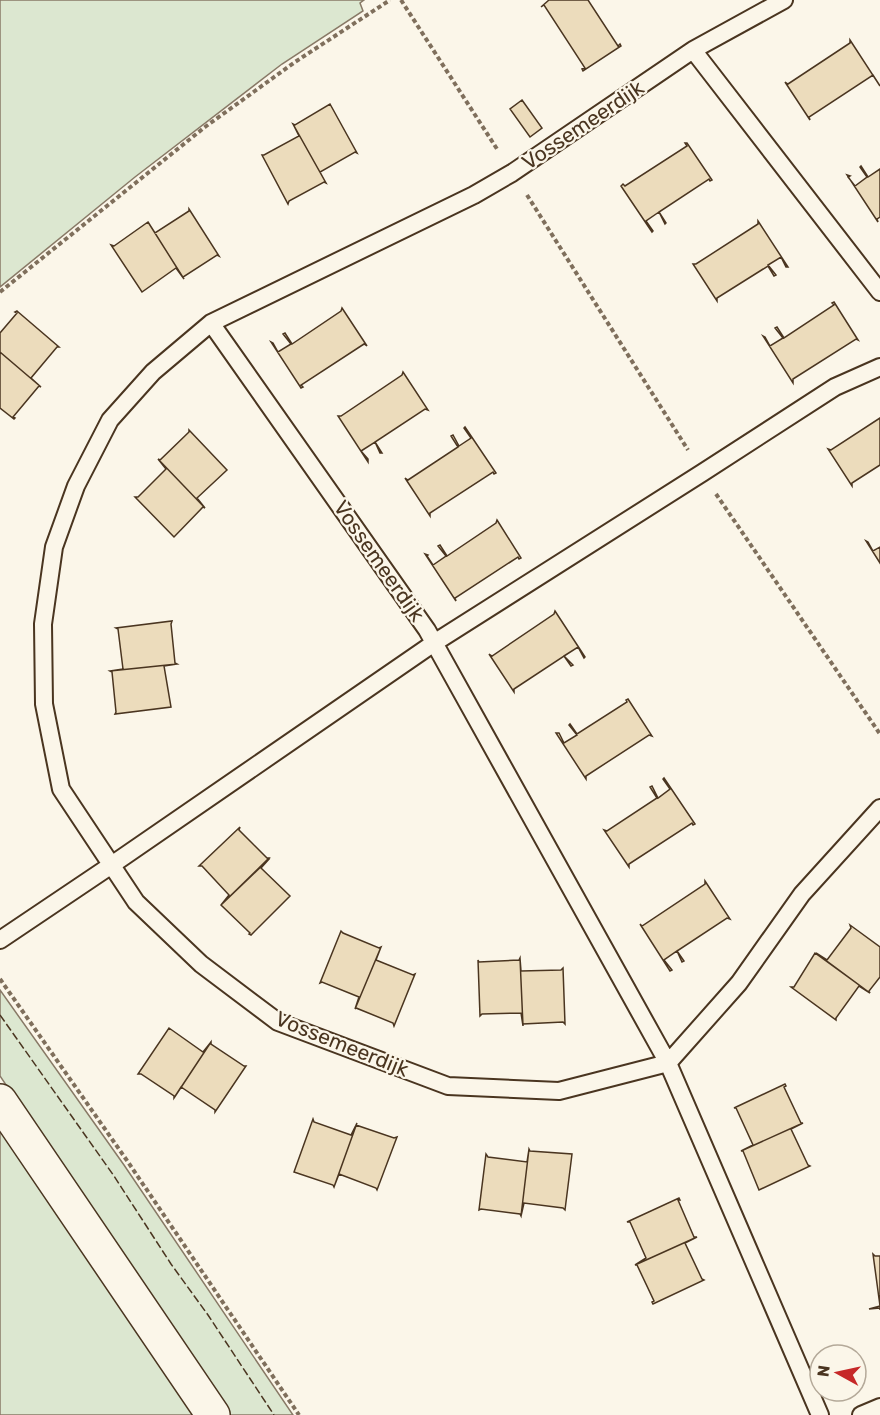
<svg xmlns="http://www.w3.org/2000/svg" width="880" height="1415" viewBox="0 0 880 1415" font-family="Rubik,sans-serif">
  <style>
    .green { fill: #dce7d0; stroke: #887966; stroke-width: 1.5 }
    .building { fill: #ecdcbc; stroke: #4a3520; stroke-width: 1.5 }
    .lines { fill: none; stroke-linecap: round; stroke-linejoin: round }
    .lane-casing { stroke: #4a3520; stroke-width: 20 }
    .street-casing { stroke: #4a3520; stroke-width: 36 }
    .path { stroke: #7f6f5c; stroke-width: 4; stroke-dasharray: 4.5 3; stroke-linecap: butt }
    .lane { stroke: #fbf6e9; stroke-width: 16 }
    .street { stroke: #fbf6e9; stroke-width: 33 }
    .fence { stroke: #4a3520; stroke-width: 1.5; stroke-dasharray: 8 3; stroke-linecap: butt }
    .labels { text-anchor: middle; stroke-width: 4.5; stroke-linejoin: round; paint-order: stroke }
    .street-label { font-size: 21px; fill: #4a3520; stroke: #fbf6e9 }
  </style>
  <rect width="100%" height="100%" fill="#fbf6e9"/>
  <path class="green" d="M0,0H364L360,3L363,11L282,64L135,177L0,287Z
    M0,990L124,1165L293,1415H228L0,1076Z
    M0,1118L200,1415H0Z"/>
  <path class="building" d="M549,0H588L618,46L620,44L621,46L583,71L582,69L585,68L544,5L541,7Z
    M850,40L880,86L873,75L809,117L810,120L785,82L788,84L850,43Z
    M522,100L542,128L530,137L510,109Z
    M330,104L357,153L355,152L320,172L326,183L293,124L295,125Z
    M293,124L326,183L324,182L289,201L288,204L262,155H264L299,136Z
    M685,143H687L712,180L710,181L709,179L659,212L666,223L665,224L659,212L646,221L653,231L652,232L621,186L623,184L625,186L687,146Z
    M861,166L868,177L880,169V217L877,219L878,222L847,175L850,176L848,177L855,186L867,177L860,167Z
    M189,209L219,256L217,255L183,277L184,279L148,222L155,233L189,211Z
    M758,221L788,267H786L781,257L768,265L776,275L774,276L768,266L717,298V301L693,264H696L758,224Z
    M148,222L184,279L176,268L142,292L111,245L114,246Z
    M834,302L858,340L856,339L793,379V383L763,336L765,337L770,346L783,338L775,328L777,327L784,338L834,305L832,303Z
    M342,308L367,346L364,344L301,385L303,387L301,388L271,342L273,343L278,352L291,344L283,334L285,333L292,344L341,311Z
    M17,311L59,347H57L31,378L41,387L0,352V333L17,313L15,312Z
    M0,352L41,387L39,386L13,417L15,418L14,419L0,408Z
    M403,372L428,410L425,409L375,442L382,453H380L375,442L361,451L368,459V462L338,416H341L402,375Z
    M880,418V465L852,483V486L828,449L831,450Z
    M465,427L496,473L494,474L493,472L430,513V516L405,478L408,480L458,447L451,436L453,435L459,446L471,438L464,428Z
    M189,430L227,470L197,498L205,508L158,459L160,460L189,432Z
    M158,459L205,508L203,507L174,537L135,497H138L166,469Z
    M497,520L521,558L519,559L518,557L455,598L456,601L425,554L428,555L427,556L433,565L446,556L438,546L440,545L447,556L496,523Z
    M866,541L868,542L873,551L880,547V563Z
    M555,611L585,657L584,658L578,647L564,656L573,665L571,666L564,656L514,689V692L489,654L492,656L554,614Z
    M172,621L171,624L175,663L177,664L110,671L123,669L118,629L116,628Z
    M177,664L164,666L171,707L115,714L116,712L112,672L110,671Z
    M628,699L652,736L649,735L586,776V779L556,733H559L564,743L577,735L569,725L570,724L577,734L627,702L626,700Z
    M664,778L695,824L693,825L692,823L629,864V867L604,830L607,831L657,798L650,787L652,786L658,798L670,789L663,779Z
    M240,827L239,830L267,858H269L221,905L229,895L202,866H199Z
    M270,858L261,868L290,896L251,935L249,934L250,933L221,905Z
    M705,881L730,919L727,918L677,951L684,961L682,962L677,951L664,960L672,970L670,971L640,924L642,926L705,884Z
    M850,925L880,947V977L869,991L870,993L816,953L827,960L851,928Z
    M341,931L343,933L379,948L381,947L355,1009L359,997L322,982L320,983Z
    M381,947L376,960L413,975L415,974L394,1026L393,1023L356,1008L355,1009Z
    M815,953L870,993L859,986L836,1018V1020L791,987H794Z
    M520,958L521,971L561,970L563,968L565,1024L563,1022L523,1024V1026Z
    M520,958L523,1026L521,1013L482,1014L480,1016L478,960L479,962L519,960Z
    M169,1028L203,1052L211,1042L174,1098V1096L141,1074H138Z
    M211,1042V1044L244,1066H246L215,1112V1110L181,1087L174,1098Z
    M785,1084L786,1086L784,1087L801,1123H803L741,1151L753,1145L736,1108H734Z
    M313,1119L314,1122L351,1135L357,1123L334,1187L333,1185L294,1172Z
    M357,1123L356,1125L394,1138L397,1137L377,1190L376,1188L339,1174L334,1187Z
    M803,1123L791,1129L808,1165L810,1166L759,1190L743,1151H741Z
    M529,1149L530,1151L572,1154L565,1210L563,1208L524,1203L521,1216Z
    M529,1149L521,1216L520,1214L481,1209L479,1210L486,1154L488,1157L527,1162Z
    M679,1198L680,1200H678L694,1237H697L635,1265L646,1258L630,1222H627Z
    M697,1237L685,1243L702,1279L704,1280L653,1304L652,1302L654,1301L637,1265H635Z
    M873,1254L875,1256H880V1310V1308L869,1309L880,1306Z"/>
  <g class="lines">
    <defs>
      <path id="lane" d="M784,0L693,50L880,292
        M693,50L512,173L474,195L211,323L153,372L110,420L76,486L54,547L43,624L44,704L61,789L136,902L201,964L278,1022L448,1086L559,1091L668,1063L820,1415
        M211,323L427,630L668,1063L739,983L802,894L880,808
        M0,940L113,864L434,643L702,473L835,387L880,367
        M861,1415L880,1407"/>
      <path id="street" d="M0,1101L213,1415"/>
    </defs>
    <use href="#lane" class="lane-casing"/>
    <use href="#street" class="street-casing"/>
    <path class="path" d="M401,0L497,149
      M527,195L688,450
      M0,292L205,127L295,62L390,0
      M716,494L880,734
      M0,979L128,1162L299,1415"/>
    <use href="#lane" class="lane"/>
    <use href="#street" class="street"/>
    <path class="fence" d="M0,1015L114,1176L171,1264L208,1315L274,1415"/>
  </g>
  <g class="labels">
    <g class="street-label">
      <text transform="translate(583 125) rotate(-34)" y="7">Vossemeerdijk</text>
      <text transform="translate(379 561) rotate(55)" y="7">Vossemeerdijk</text>
      <text transform="translate(342 1044) rotate(22)" y="7">Vossemeerdijk</text>
    </g>
  </g>
  <g transform="translate(838 1373) rotate(278)"><circle r="28" fill="#fbf6e9" stroke="#b4a999" stroke-width="1.5"/>
  <path d="M0-4.5L10 22L0 15L-10 22Z" fill="#c62828"/>
  <text y="-9" font-size="16" font-weight="bold" text-anchor="middle" fill="#4a3520">N</text>
  </g>
</svg>
